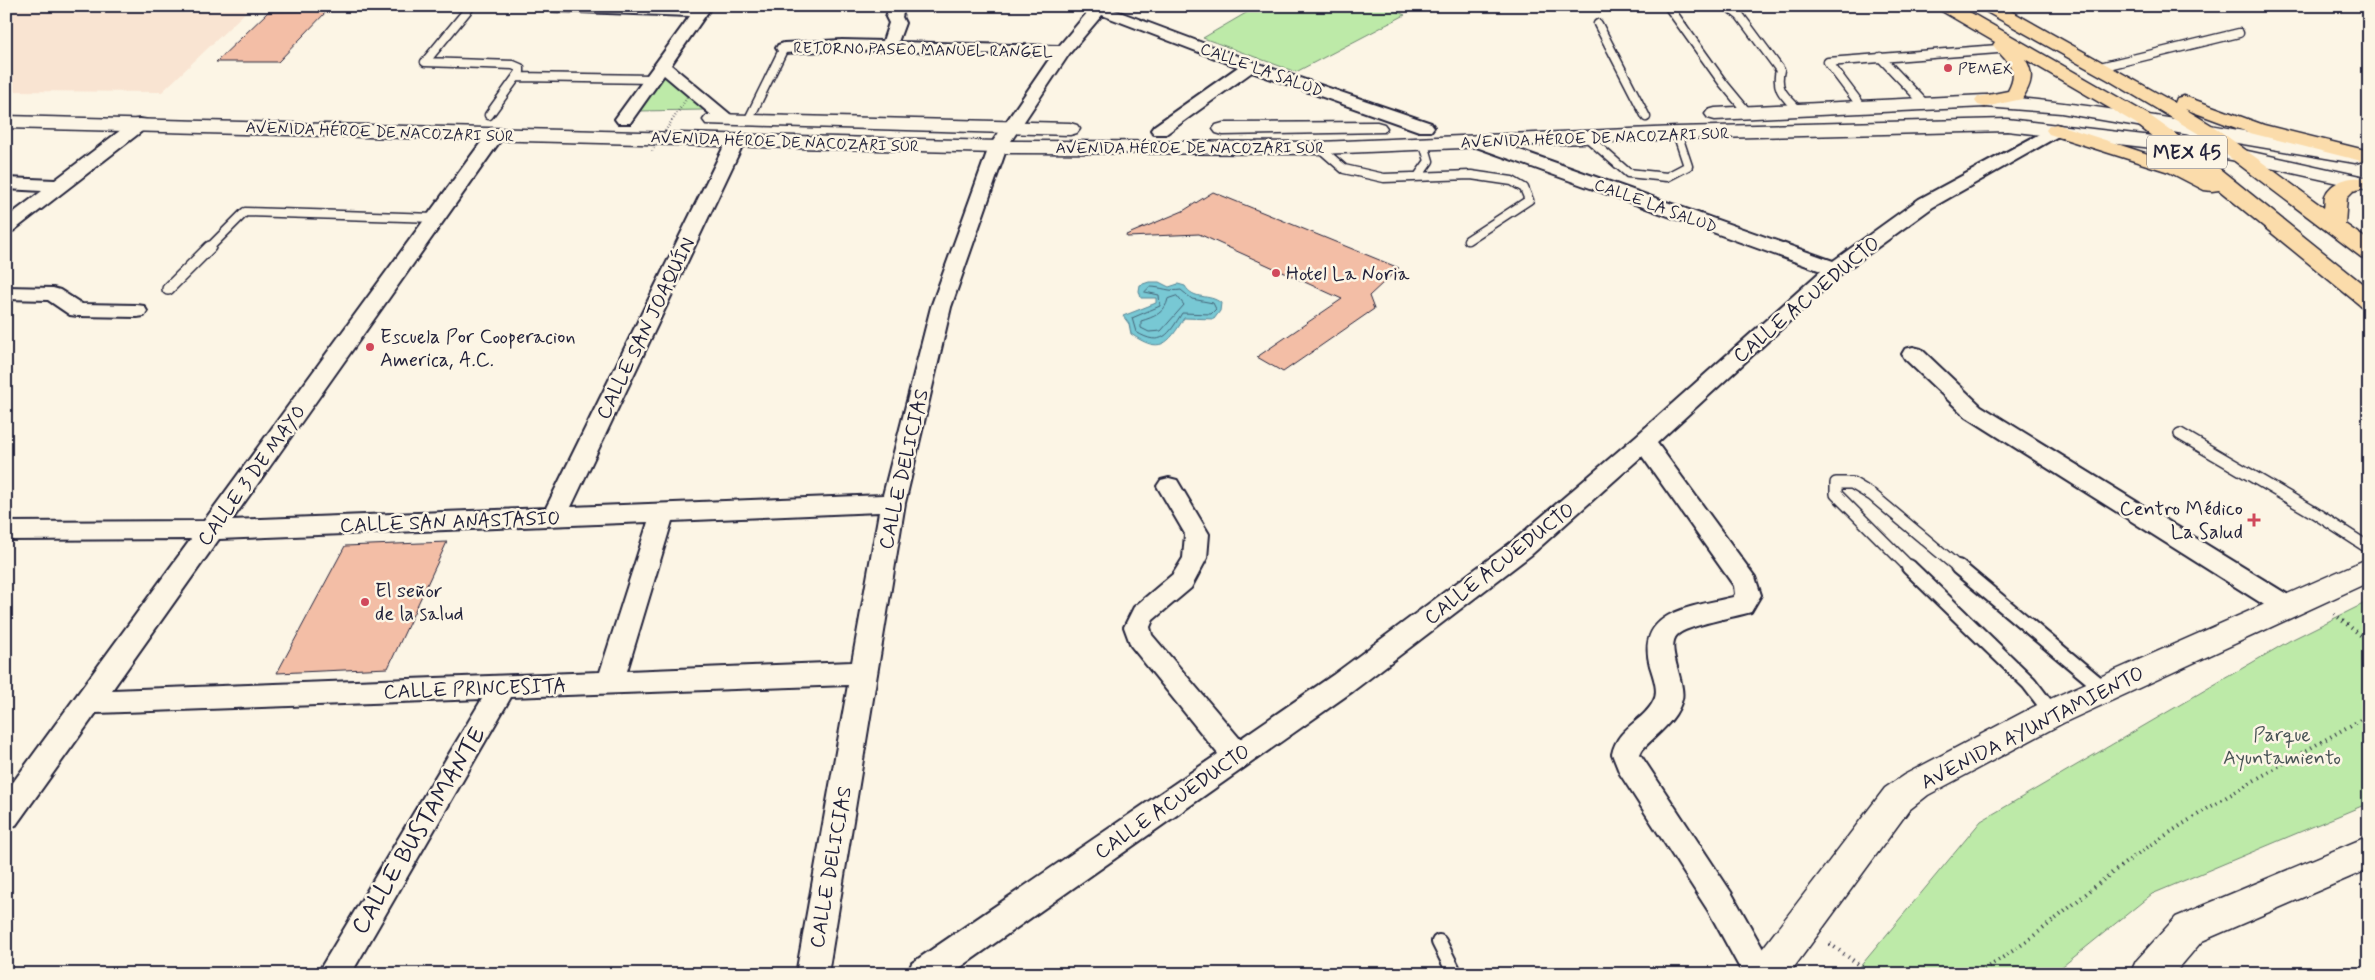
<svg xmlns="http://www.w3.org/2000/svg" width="2375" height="980" viewBox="0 0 2375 980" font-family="Mynerve,sans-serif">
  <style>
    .built { fill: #f9e4d2 }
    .green { fill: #bdeaa8; stroke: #708672 }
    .water { fill: #78c8d4; stroke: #568697 }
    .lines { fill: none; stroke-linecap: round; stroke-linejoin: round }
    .shore { stroke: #446478; stroke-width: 1 }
    .building { fill: #f3bea6; stroke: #22223b }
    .lane-far2-casing { stroke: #22223b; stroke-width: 11 }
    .lane-far1-casing { stroke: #22223b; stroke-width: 14 }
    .lane-casing { stroke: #22223b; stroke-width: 18 }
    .street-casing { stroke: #22223b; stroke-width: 4 }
    .secondary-casing { stroke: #22223b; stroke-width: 3 }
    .primary-casing { stroke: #22223b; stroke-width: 3 }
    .path { stroke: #22223b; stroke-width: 4; stroke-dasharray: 1 4.5; stroke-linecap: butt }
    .lane-far2 { stroke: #fcf5e5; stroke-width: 8 }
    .lane-far1 { stroke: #fcf5e5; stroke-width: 11 }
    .lane { stroke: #fcf5e5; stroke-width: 14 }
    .street { fill: #fcf5e5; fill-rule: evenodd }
    .secondary { fill: #fcf5e5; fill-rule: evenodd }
    .primary { fill: #fbdcab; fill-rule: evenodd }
    .path-bridge { stroke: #22223b; stroke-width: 2.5; stroke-dasharray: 0.5 2.5; stroke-linecap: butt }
    .poi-dot { fill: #d1495b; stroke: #fcf5e5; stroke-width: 2 }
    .labels { text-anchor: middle; stroke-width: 5; stroke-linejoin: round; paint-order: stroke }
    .far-street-label { font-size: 16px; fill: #22223b; stroke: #fcf5e5 }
    .far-poi-label { font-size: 16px; fill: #22223b; stroke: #fcf5e5; text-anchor: start }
    .shield { fill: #fcf5e5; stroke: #63616e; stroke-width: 1 }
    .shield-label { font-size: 19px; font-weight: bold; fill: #22223b }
    .poi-label { font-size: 20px; fill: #22223b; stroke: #fcf5e5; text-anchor: start }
    .street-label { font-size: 20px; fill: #22223b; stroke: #fcf5e5 }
    .park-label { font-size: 20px; fill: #495456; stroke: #fcf5e5 }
    .near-street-label { font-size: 24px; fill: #22223b; stroke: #fcf5e5 }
  </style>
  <rect width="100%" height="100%" fill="#fcf5e5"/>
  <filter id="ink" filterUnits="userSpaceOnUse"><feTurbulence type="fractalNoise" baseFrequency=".02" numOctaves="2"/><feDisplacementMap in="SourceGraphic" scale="10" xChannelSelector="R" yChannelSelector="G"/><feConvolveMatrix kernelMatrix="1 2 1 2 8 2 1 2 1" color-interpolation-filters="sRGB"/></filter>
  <g filter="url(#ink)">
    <path class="built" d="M6,6H252L162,92L6,91Z"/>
    <path class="green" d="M1258,6H1385L1405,15L1296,72L1203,38Z
      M662,73L704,110L637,111Z
      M2369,601V803L2152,894L2053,974H1854L1981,821L2289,641Z"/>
    <path class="water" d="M1149,282H1159L1169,287L1178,284L1185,286C1194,301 1209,293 1221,303L1220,311L1214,319L1184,318C1168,345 1160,354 1131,334L1129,324L1123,316L1156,303V298H1141L1139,291L1140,285Z"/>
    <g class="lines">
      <path class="shore" d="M1150,287C1162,287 1169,292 1181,290L1192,299L1213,303L1216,309L1211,314L1182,313C1169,334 1162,348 1136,332L1132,318L1160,306L1159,295L1145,292Z
        M1177,296L1184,305L1161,331L1149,332L1141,328V321C1154,317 1165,313 1168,299Z"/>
    </g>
    <path class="building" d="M327,11L278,62H216L268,12Z
      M1213,192L1399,268L1369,296L1374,309L1283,372L1257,357L1342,299L1199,234L1127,237L1126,235L1183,211Z
      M447,542L388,668L277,673L345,546Z"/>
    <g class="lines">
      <defs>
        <path id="lane-far2" d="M471,6L425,62L513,65L520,68V72L489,115
          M1668,6L1723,83L1747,112
          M1727,6L1740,16L1780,70C1775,90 1785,96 1798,110
          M1598,24L1646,117
          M1880,57L1925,104
          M2100,67L2239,33
          M517,77L653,79
          M1862,107L1828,62L2011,48
          M748,121L784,48
          M1588,138L1628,173L1667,177L1688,166L1677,133
          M1320,148L1344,169L1384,178L1471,175L1512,181L1524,188L1529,200L1468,240
          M1419,175L1429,161L1424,144
          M209,248L245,212L435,218"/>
        <path id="lane-far1" d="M168,289L210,247
          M2180,434L2315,513L2369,548
          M1910,568L1836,494V483H1852L1872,495L1959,568"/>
        <path id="lane" d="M1909,567L2029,683L2052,713
          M1958,567L2103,688
          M1439,942L1455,974"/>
        <path id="street" d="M545,6H712L671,65L737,120L734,124H722L664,75L630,123H618L615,119L690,16L552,11Z
          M889,6H905L902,17L905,23L898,42L1059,46L1093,6H1110L1109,8L1256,63L1431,123L1434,127L1431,131H1419L1252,72L1166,134H1154L1151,130L1154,126L1238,67L1102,15L1069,54L1007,147L951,307L905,503L828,974H796L848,685L511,697L351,974H317L482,699L96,713L16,825L6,829V792L191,539L6,540V522L204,521L490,130H502L505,134L232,520L546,508L727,140L730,136H742L745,140L571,507L883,495L931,307L989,147L1052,55L842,50L784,53L778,51L776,48L778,45L784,43L842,40L883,41L889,23L886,17ZM879,512L852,662L627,671L672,521ZM648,522L600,672L112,690L219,539Z
          M140,119L146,120L149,124L146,128L13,231L6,233V218L42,191L6,189V178L55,180L134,120Z
          M2056,125L2062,126L2065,130L2062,134L1933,207L1842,273L1657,443L1755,577L1761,595L1751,612C1735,617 1688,625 1677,635C1665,647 1686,682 1682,699C1677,721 1656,734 1642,750L1640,754L1731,892L1777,974H1743L1709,912L1620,774L1612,754C1618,726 1644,722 1654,700C1659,691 1653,676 1650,666C1635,610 1693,607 1733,597L1735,594L1734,586L1642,456L1531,555L1353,691L951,974H907L912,963L1218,754L1131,646L1124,627L1134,607L1173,574L1183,558L1185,534L1157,486L1161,480L1169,478L1177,480L1209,534L1207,558L1191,588L1153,620L1150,627L1152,635L1240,739L1333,675L1513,541L1636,436L1821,271L1471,145L1468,141L1471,137H1483L1833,261L1919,199Z
          M6,287L53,288L60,290L82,304L137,305L144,306L147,311L144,316L137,317L77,316L70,315L48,300L6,299Z
          M1913,347L1921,349L1981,406L2295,599L2299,606L2295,613L2286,616L2277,613L1965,416L1905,359L1902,354L1905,349Z"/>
        <path id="secondary" d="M1985,95C2110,105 2232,129 2355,151L2362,153L2365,157L2362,161L2355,163L2061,113L1985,107L1715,120L1708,118L1705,114L1708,110L1715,108Z
          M713,114L1070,123L1077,125L1080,129L1077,133L1070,135L706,124L703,120L706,116Z
          M6,116L998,141L1320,142L1677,127L2007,119L2178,139L2243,150L2369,178V190L2243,162L2178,151L2007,131L1677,139L1320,154L998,153L6,128Z
          M1377,122L1384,124L1387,128L1384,132L1223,135L1216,133L1213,129L1216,125L1223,123Z
          M2369,558V582L2063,723L1928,795L1909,810L1789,974H1747L1753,961L1885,788L1904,775L2041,703Z
          M2369,836V869L2202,941L2174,974H2130L2136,961L2176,917Z"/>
        <path id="primary" d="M1937,6H1959L2149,115L2185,141L2369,289V308L2361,306L2219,190L2212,191L2204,190L2169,172L2049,134L2046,130L2049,126L2056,124L2194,169L2135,123L2025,59C2035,74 2031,85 2022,99L1985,107L1978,105L1975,101L1978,97L2008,91C2021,67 2005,62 1993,45L1995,42L1940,10Z
          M1980,6H2002L2175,103L2177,98L2184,96L2264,125L2369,151V163L2250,133L2185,109L2213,126L2324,208C2325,205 2324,199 2325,196C2331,180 2354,175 2367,179V187L2353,191L2347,197L2345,224L2369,241V259L2361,257L2199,134L2110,81L1983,10Z"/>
      </defs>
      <use href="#lane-far2" class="lane-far2-casing"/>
      <use href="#lane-far1" class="lane-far1-casing"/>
      <use href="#lane" class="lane-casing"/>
      <use href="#street" class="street-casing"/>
      <use href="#secondary" class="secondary-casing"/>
      <use href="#primary" class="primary-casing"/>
      <path class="path" d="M2334,614L2369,642
        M1830,944L1872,974
        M1974,974C2033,944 2079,896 2132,858C2208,805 2289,760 2369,715"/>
      <use href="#lane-far2" class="lane-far2"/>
      <use href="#lane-far1" class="lane-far1"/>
      <use href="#lane" class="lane"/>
      <use href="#street" class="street"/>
      <use href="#secondary" class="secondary"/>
      <use href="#primary" class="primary"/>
      <path class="path-bridge" d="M652,151L687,98"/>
    </g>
  </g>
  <g class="poi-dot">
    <circle cx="1948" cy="68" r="5"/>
    <circle cx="1276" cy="273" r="5"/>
    <circle cx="370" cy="347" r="5"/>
    <path d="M2251.5 512.5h5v5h5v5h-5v5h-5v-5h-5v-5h5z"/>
    <circle cx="365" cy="602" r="5"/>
  </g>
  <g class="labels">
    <g class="far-street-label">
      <text transform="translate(923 49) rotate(1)" y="6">RETORNO PASEO MANUEL RANGEL</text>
      <text transform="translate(1262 69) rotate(20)" y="6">CALLE LA SALUD</text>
      <text transform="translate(380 131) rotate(2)" y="6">AVENIDA HÉROE DE NACOZARI SUR</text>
      <text transform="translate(1595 137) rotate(-2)" y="6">AVENIDA HÉROE DE NACOZARI SUR</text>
      <text transform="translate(785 141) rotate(2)" y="6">AVENIDA HÉROE DE NACOZARI SUR</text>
      <text x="1190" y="153">AVENIDA HÉROE DE NACOZARI SUR</text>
      <text transform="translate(1656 205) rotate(20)" y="6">CALLE LA SALUD</text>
    </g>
    <g class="far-poi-label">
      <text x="1958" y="74">PEMEX</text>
    </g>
    <rect class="shield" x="2147" y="135.5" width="80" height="33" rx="4"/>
    <g class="shield-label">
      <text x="2187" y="159">MEX 45</text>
    </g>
    <g class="poi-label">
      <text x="1286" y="280">Hotel La Noria</text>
      <text x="380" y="343">Escuela Por Cooperacion<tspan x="380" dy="23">America, A.C.</tspan></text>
      <text x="2243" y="515" text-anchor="end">Centro Médico<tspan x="2243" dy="23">La Salud</tspan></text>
      <text x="375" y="597">El señor<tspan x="375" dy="23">de la salud</tspan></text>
    </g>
    <g class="street-label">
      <text transform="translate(1806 299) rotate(-40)" y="7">CALLE ACUEDUCTO</text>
      <text transform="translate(645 328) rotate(-64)" y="7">CALLE SAN JOAQUÍN</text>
      <text transform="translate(903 469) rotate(-77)" y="7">CALLE DELICIAS</text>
      <text transform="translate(251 475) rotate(-54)" y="7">CALLE 3 DE MAYO</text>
      <text transform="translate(450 521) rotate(-2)" y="7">CALLE SAN ANASTASIO</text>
      <text transform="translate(1499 563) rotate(-38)" y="7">CALLE ACUEDUCTO</text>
      <text transform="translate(475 688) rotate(-2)" y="7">CALLE PRINCESITA</text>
      <text transform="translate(2032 727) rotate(-27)" y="7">AVENIDA AYUNTAMIENTO</text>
      <text transform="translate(1172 801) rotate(-35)" y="7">CALLE ACUEDUCTO</text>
      <text transform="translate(830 867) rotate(-80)" y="7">CALLE DELICIAS</text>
    </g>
    <g class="park-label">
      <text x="2282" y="741">Parque<tspan x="2282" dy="23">Ayuntamiento</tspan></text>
    </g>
    <g class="near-street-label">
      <text transform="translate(418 830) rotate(-59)" y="8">CALLE BUSTAMANTE</text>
    </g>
  </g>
  <rect width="2375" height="980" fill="none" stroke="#fcf5e5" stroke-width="25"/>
  <rect x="12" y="12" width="2350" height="955" fill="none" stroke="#22223b" stroke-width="2" filter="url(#ink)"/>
</svg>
